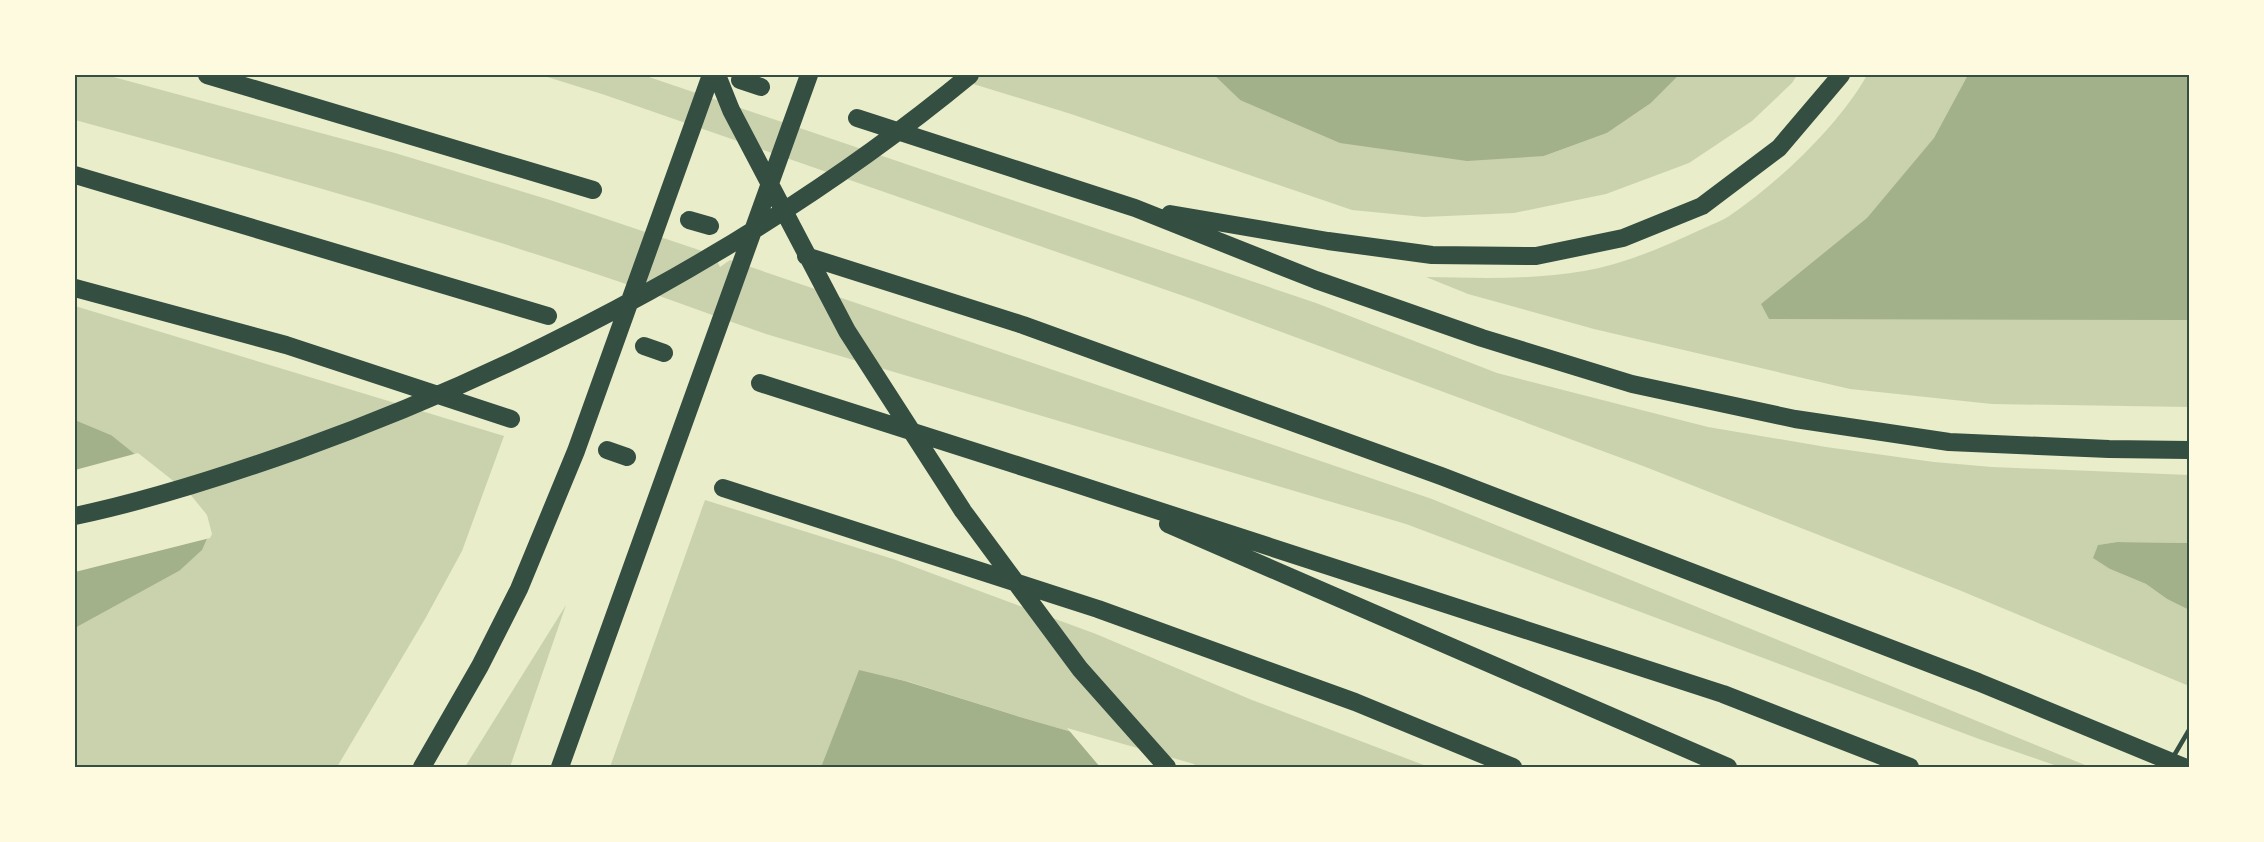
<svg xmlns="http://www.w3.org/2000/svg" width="2264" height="842" viewBox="0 0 2264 842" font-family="Quicksand,sans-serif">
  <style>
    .green { fill: #cad2ad }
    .water { fill: #a3b18a }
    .pier { fill: #e9edc9 }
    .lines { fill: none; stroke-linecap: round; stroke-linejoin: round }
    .service { stroke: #344e41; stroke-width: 4.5 }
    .motorway { stroke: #344e41; stroke-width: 18 }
    .neatline { fill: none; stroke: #344e41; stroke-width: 2 }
  </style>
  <rect width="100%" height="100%" fill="#e9edc9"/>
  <path class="green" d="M75,75H106L395,153L550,200L714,255L720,267L730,260L1432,499L2090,767H2060L1979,739L1406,524L766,334C700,311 635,286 569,265C406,211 240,165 75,120Z
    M541,75H643L1316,303L1497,373L1708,427L1826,447L1934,462L1992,467L2189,475V543L2117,542L2099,545L2110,569L2146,584L2167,599L2189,610V686L1959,590L1643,466L1198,301L605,95Z
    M944,75H1214L1240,100L1544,156L1607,133L1651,103L1679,75H1797L1792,83L1752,121L1689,163L1606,194L1514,213L1424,217L1352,210L1071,114Z
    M1867,75H2189V407L1992,404L1850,389L1594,329L1468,294L1426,277C1479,278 1532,280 1584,271C1624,264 1664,247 1700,230C1710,225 1723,221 1732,214C1779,182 1840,124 1867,75Z
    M75,306L504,436L462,551L425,619L337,767H75V628L179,571L111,435L75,420Z
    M705,500L893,559L1096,634L1252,700L1429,767H1193L1020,717L906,681L859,671L821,767H610Z
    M566,605L510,767H465Z"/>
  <path class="water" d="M1214,75H1679L1651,103L1607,133L1544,156L1467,161L1340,143L1240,100Z
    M1968,75H2189V320L1769,319L1761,304L1867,218L1934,138Z
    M75,420L111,435L187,496L209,534L202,550L179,571L75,628Z
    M2117,542L2189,543V610L2167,599L2146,584L2110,569L2093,558L2098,545Z
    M859,670L905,681L1020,717L1193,767H821Z"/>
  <path class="pier" d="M138,453L190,494L207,515L212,534L210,538L75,572V470Z
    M1067,728L1194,764L1196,767H1100Z"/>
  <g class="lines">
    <path class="service" d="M2172,759L2189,730"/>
    <path class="motorway" d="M207,75L593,190
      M717,75L731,110L847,331L963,511L1080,669L1167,767
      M740,80L761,87
      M857,118L1135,208L1316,280L1482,338L1632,384L1795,419L1949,442L2109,449L2189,450
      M75,175L548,316
      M1170,214L1328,241L1432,255L1536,256L1623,238L1702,206L1779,148L1841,75
      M689,220L710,226
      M806,256L1023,325L1441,476L1978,682L2184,767
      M75,288L286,345L511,419
      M644,346L664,353
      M760,383L1067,481L1723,694L1910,767
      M607,450L627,457
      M723,488L1098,609L1355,702L1513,767
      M75,516C151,500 225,476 298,450C535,365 775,236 970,75
      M1168,524L1728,767
      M422,767L480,666L519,589L576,451L711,75
      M560,767L809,75"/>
  </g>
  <rect width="2264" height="842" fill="none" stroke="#fefae0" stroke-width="153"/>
  <rect x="76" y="76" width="2112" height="690" class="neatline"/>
</svg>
